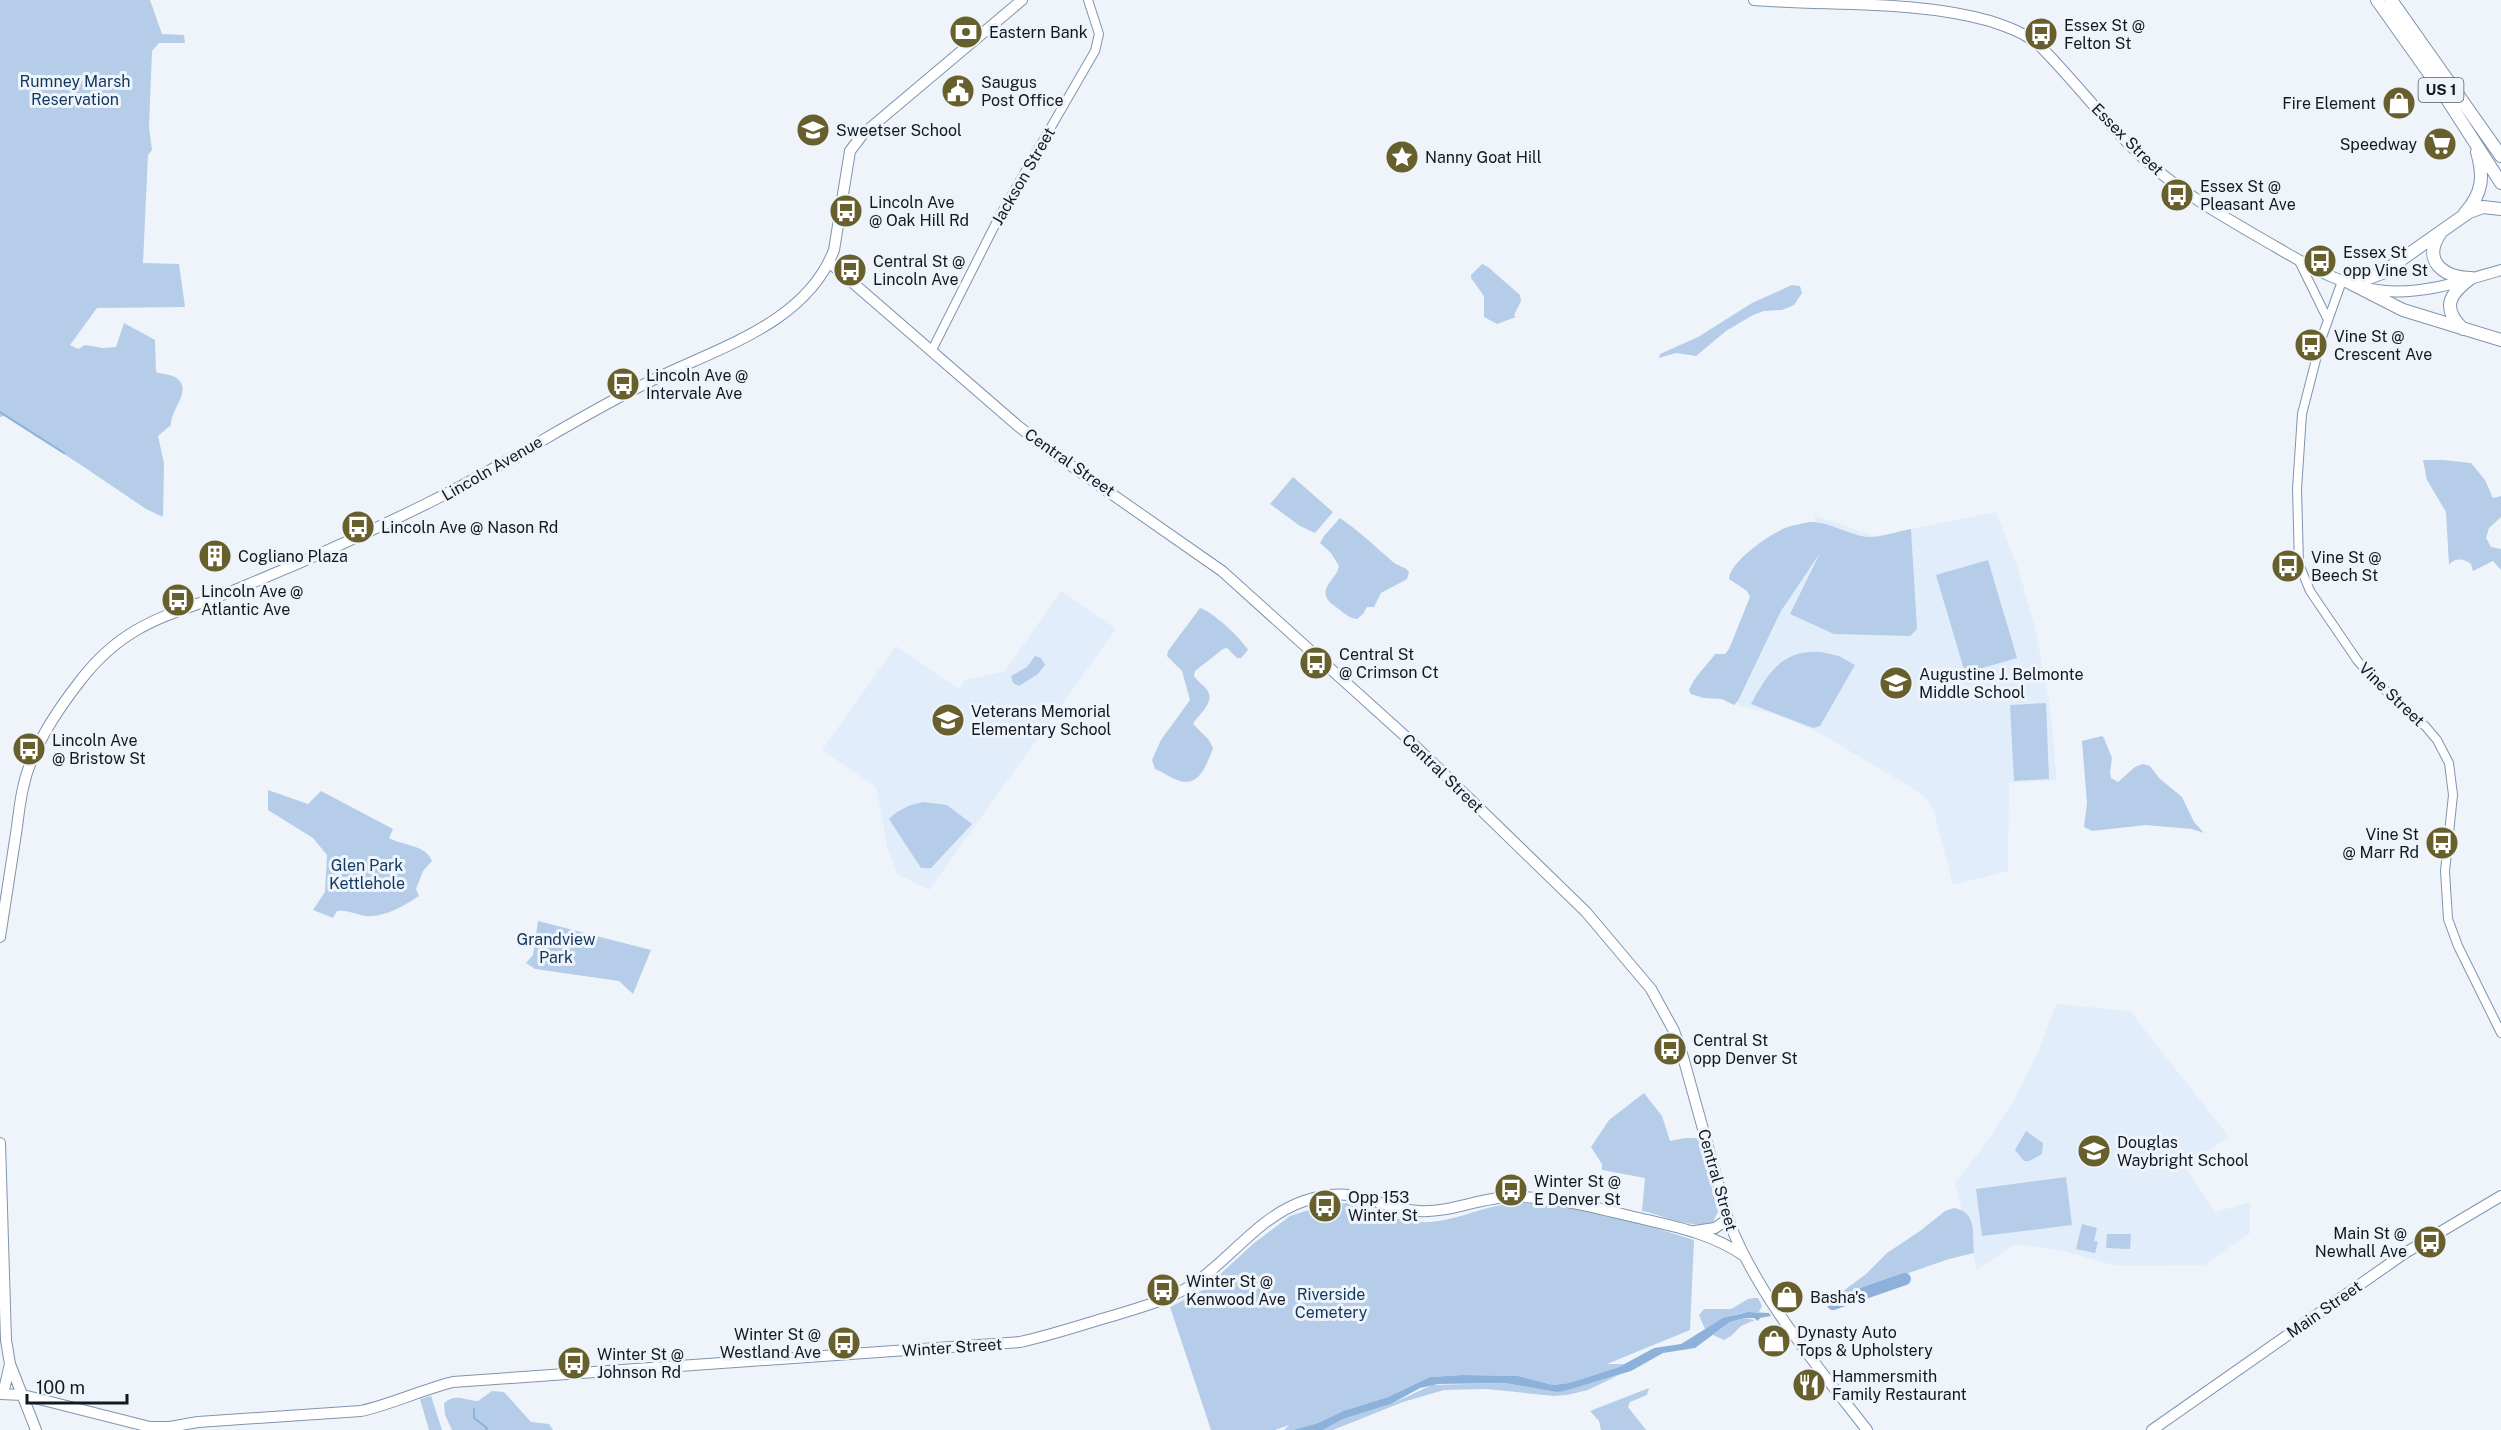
<svg xmlns="http://www.w3.org/2000/svg" width="2501" height="1430" viewBox="0 0 2501 1430" font-family="'Public Sans',sans-serif">
  <style>
    .built { fill: #e1edfb }
    .green { fill: #b5cde8 }
    .water { fill: #8cb1db }
    .lines { fill: none; stroke-linecap: round; stroke-linejoin: round }
    .stream { stroke: #8cb1db; stroke-width: 2 }
    .river { stroke: #8cb1db; stroke-width: 12 }
    .minor-casing { stroke: #7e95af; stroke-width: 10 }
    .major-casing { stroke: #7e95af; stroke-width: 12 }
    .highway-casing { stroke: #7e95af; stroke-width: 14 }
    .minor { stroke: #fff; stroke-width: 8 }
    .major { stroke: #fff; stroke-width: 10 }
    .highway { stroke: #fff; stroke-width: 12 }
    .labels { text-anchor: middle; stroke-width: 6; stroke-linejoin: round; paint-order: stroke }
    .shield { fill: #eff4fa; stroke: #545b64; stroke-width: 1.5 }
    .shield-label { font-size: 15px; font-weight: bold; fill: #111923 }
    .poi-label { font-size: 16px; fill: #111923; stroke: #eff4fa; text-anchor: start }
    .park-label { font-size: 16px; fill: #10375f; stroke: #eff4fa }
    .street-label { font-size: 16px; fill: #111923; stroke: #eff4fa }
  </style>
  <rect width="100%" height="100%" fill="#eff4fa"/>
  <path class="built" d="M1996,512L2019,571L2035,628L2050,705L2057,780L2009,783L2008,871L1953,885L1933,809L1927,799L1914,789L1814,730L1777,715L1737,705L1820,528L1813,515L1875,536Z
    M1061,591L1116,629L929,890L897,874L887,846L876,787L822,750L896,646L959,689L965,680L1005,671Z
    M2056,1004L2130,1011L2229,1137L2185,1167L2215,1212L2250,1202V1233L2204,1265L2127,1266L2109,1264L2064,1251L2015,1244L1977,1270L1955,1183L1991,1136L2014,1100L2039,1050Z"/>
  <path class="green" d="M0,0H150L162,34L184,35L185,43H159L152,51L149,127L152,150L148,155L143,263L179,264L185,307L97,308L70,345L78,349L85,345L103,348L116,347L124,323L155,340L156,372C162,374 169,374 175,377C195,389 169,411 171,425L158,436L164,463L163,517L146,509L81,465L4,416L0,417Z
    M1482,264L1488,267L1520,295L1521,301L1514,315L1516,317L1497,324L1484,317V296L1471,278V275Z
    M1792,285L1800,286L1802,293L1794,305L1782,310L1764,311L1753,315L1726,331L1696,356L1676,353L1659,358L1660,354L1698,337L1752,303Z
    M2423,460H2443L2471,463L2485,480L2493,498L2501,496V517L2489,528L2486,538L2491,547L2501,549V570L2493,561L2473,571L2471,564C2464,559 2455,557 2449,565L2446,512L2427,480Z
    M1293,477L1333,512L1315,533L1300,526L1270,504Z
    M1340,518C1359,531 1376,547 1393,562C1399,567 1405,566 1409,572L1407,579L1381,593L1374,607H1367L1363,614L1357,619C1348,618 1343,612 1336,607C1312,590 1336,582 1339,566L1331,553L1320,543L1324,536Z
    M1809,522C1831,521 1852,538 1873,537C1886,536 1899,531 1911,529L1917,629L1910,636L1834,634L1790,614L1820,553L1781,611L1738,701L1734,705L1722,699L1704,698L1691,694L1689,690C1695,675 1706,667 1715,654H1725L1729,649L1750,597L1747,591L1729,579C1730,561 1769,535 1785,528C1793,525 1801,524 1809,522Z
    M1988,560L2017,658L1965,673L1936,575Z
    M1200,608C1213,612 1241,638 1248,650L1241,658H1237L1227,648L1223,649L1195,671L1194,676C1198,682 1204,685 1207,690C1216,702 1198,715 1193,724L1209,740L1213,748C1207,763 1200,789 1177,780C1169,777 1163,772 1155,769L1152,760L1161,740L1190,700L1182,671L1167,656L1168,651Z
    M1821,652L1839,656L1855,665L1820,726L1813,728L1751,704C1767,674 1782,649 1821,652Z
    M1035,656L1041,658L1045,665L1038,674L1019,686L1013,683L1011,676L1027,667Z
    M2046,703L2049,779L2014,781L2010,705Z
    M2102,736L2104,738L2112,758L2110,773L2111,778L2118,782L2135,767L2143,764L2150,766L2159,778L2182,797L2194,822L2204,833L2192,829L2146,825L2092,831L2084,827L2087,803L2082,741Z
    M268,790L308,804L321,791L393,829L389,838C403,846 425,844 432,861L423,871L416,889L419,896C404,906 384,918 365,916C355,914 347,910 337,911L333,918L313,910L325,892L327,855L313,838L268,810Z
    M923,802L947,805L972,824L931,868H921L889,819C899,809 909,805 923,802Z
    M538,921L651,950L633,994L619,981L535,969L526,963L533,955Z
    M1644,1093L1662,1116L1670,1141L1685,1138H1699L1718,1212L1712,1224C1691,1229 1663,1215 1642,1211L1645,1178L1602,1170V1164L1591,1147L1609,1120Z
    M2026,1131L2043,1143L2042,1154L2029,1161H2024L2015,1150Z
    M2066,1177L2072,1225L1982,1236L1976,1189Z
    M1349,1203C1373,1210 1394,1221 1419,1222C1450,1224 1479,1207 1509,1204C1560,1200 1644,1224 1694,1240L1690,1330L1607,1364H1624L1619,1367L1569,1383L1553,1385L1518,1376L1463,1375L1430,1377L1388,1397L1343,1411L1318,1423L1293,1430H1284L1289,1425L1275,1430H1211L1170,1307L1203,1290L1253,1244L1290,1216L1324,1205Z
    M1954,1208C1978,1212 1972,1235 1974,1253L1949,1259L1831,1300L1866,1274L1887,1253L1920,1231L1945,1211Z
    M2082,1224L2097,1228L2094,1241L2098,1242L2095,1253L2076,1249Z
    M2107,1234H2131L2130,1249L2106,1248Z
    M1754,1298H1758L1762,1306L1759,1312C1730,1312 1728,1319 1705,1329L1699,1315L1704,1309H1731L1748,1299Z
    M1745,1318L1755,1320L1741,1326L1731,1336L1724,1340L1713,1335L1730,1322Z
    M1619,1375L1588,1390L1567,1395L1554,1396L1486,1389L1444,1390L1403,1402L1333,1430H1323L1343,1419L1391,1404L1432,1385L1505,1383L1556,1392Z
    M1649,1388L1647,1395L1630,1402L1628,1407L1646,1430H1601L1599,1421L1590,1411Z
    M492,1391L504,1392L531,1422L549,1424L553,1430H452L445,1415L444,1403C456,1393 464,1400 478,1401Z
    M431,1396L442,1430H429L420,1399Z"/>
  <path class="water" d="M1748,1312L1769,1313L1771,1316L1760,1318L1758,1321L1754,1318H1745L1730,1322L1695,1348L1663,1353L1631,1371L1564,1391L1556,1392L1505,1383L1438,1384L1420,1388L1391,1404L1343,1419L1323,1430H1293L1318,1423L1343,1411L1388,1397L1430,1377L1463,1375L1518,1376L1553,1385L1569,1383L1619,1367L1654,1348L1681,1344L1723,1318Z"/>
  <g class="lines">
    <path class="stream" d="M0,412L64,453
      M474,1409V1418L487,1428L486,1430"/>
    <path class="river" d="M1833,1304L1905,1279"/>
    <defs>
      <path id="minor" d="M2299,261L2328,320
        M2342,281L2321,340L2302,414L2297,489L2299,564L2310,591L2357,660L2374,680L2426,727L2437,740L2449,763L2453,795L2445,871L2448,919L2458,946L2501,1033
        M932,350L999,217L1095,51L1099,34L1088,0"/>
      <path id="major" d="M1754,0C1833,6 1914,0 1990,21C2008,27 2025,33 2039,45C2078,84 2110,129 2151,165C2189,198 2233,222 2276,247C2310,267 2346,288 2385,291C2425,294 2463,281 2501,270
        M830,263L1018,426L1053,453L1222,571L1405,736L1586,912L1651,989L1674,1031L1683,1057L1728,1219C1756,1294 1818,1367 1867,1430
        M0,937C5,905 10,872 15,840C18,823 19,805 23,788C31,749 56,712 80,681C130,616 178,615 247,585C310,559 372,531 432,501C510,463 582,413 661,376C724,346 807,321 834,250L850,151L863,134L1022,0
        M0,1143L6,1340L10,1364L36,1430
        M1695,1231L1715,1228L1728,1219
        M0,1394L23,1395L150,1427H170L198,1422L361,1411C392,1404 421,1390 453,1382L1020,1342C1052,1335 1081,1325 1112,1316C1139,1308 1168,1300 1192,1285C1231,1259 1258,1217 1304,1201C1356,1183 1374,1208 1419,1211C1450,1213 1479,1198 1509,1197C1552,1196 1593,1207 1634,1217C1672,1226 1712,1233 1744,1256
        M3,1394L10,1364
        M2152,1430L2405,1253L2501,1196"/>
      <path id="highway" d="M2377,0L2441,90L2501,183
        M2391,0L2501,156
        M2465,213C2483,193 2484,176 2477,152
        M2441,232C2421,261 2443,277 2471,278
        M2352,284L2382,273L2469,212L2483,207L2501,209
        M2352,284L2403,310L2501,340
        M2463,329C2441,308 2449,294 2471,278"/>
    </defs>
    <use href="#minor" class="minor-casing"/>
    <use href="#major" class="major-casing"/>
    <use href="#highway" class="highway-casing"/>
    <use href="#minor" class="minor"/>
    <use href="#major" class="major"/>
    <use href="#highway" class="highway"/>
  </g>
  <defs>
    <symbol id="bank-disc" viewBox="-11 -11 22 22"><circle r="9.5" fill="#67602d" stroke="#eff4fa"/><path d="M-6-4H6V4H-6ZM0-2.3a2.3 2.3 0 1 0 0 4.6a2.3 2.3 0 1 0 0-4.6Z" fill="#fff"/></symbol>
    <symbol id="bus-disc" viewBox="-11 -11 22 22"><circle r="9.5" fill="#67602d" stroke="#eff4fa"/><path d="M-5-6H5V4H4V6H2V4H-2V6H-4V4H-5ZM-3.5-4V0h7V-4ZM-3.5 1.2v1.5H-2V1.2ZM2 1.2v1.5H3.5V1.2Z" fill="#fff"/></symbol>
    <symbol id="civic-disc" viewBox="-11 -11 22 22"><circle r="9.5" fill="#67602d" stroke="#eff4fa"/><path d="M-.6-6.5H3V-4.5H.6V-3L4-1V1h2V6H-6V1h2V-1L-.6-3ZM-1.2 2.5V6h2.4V2.5Z" fill="#fff"/></symbol>
    <symbol id="shop-disc" viewBox="-11 -11 22 22"><circle r="9.5" fill="#67602d" stroke="#eff4fa"/><path d="M-5-2.5h2.3a2.7 3.5 0 0 1 5.4 0H5L5.5 6h-11ZM-1.5-2.5h3a1.5 2.3 0 0 0-3 0Z" fill="#fff"/></symbol>
    <symbol id="school-disc" viewBox="-11 -11 22 22"><circle r="9.5" fill="#67602d" stroke="#eff4fa"/><path d="M0-5L7-2L0 1L-7-2ZM-4 1L0 2.5L4 1V4Q0 6-4 4Z" fill="#fff"/></symbol>
    <symbol id="supermarket-disc" viewBox="-11 -11 22 22"><circle r="9.5" fill="#67602d" stroke="#eff4fa"/><path d="M-6-5.5h2.5l.6 2H6L4.5 2H-2.5L-4.4-4H-6ZM-1.5 3.2a1.3 1.3 0 1 0 .1 0ZM3 3.2a1.3 1.3 0 1 0 .1 0Z" fill="#fff"/></symbol>
    <symbol id="sight-disc" viewBox="-11 -11 22 22"><circle r="9.5" fill="#67602d" stroke="#eff4fa"/><path d="M0-6L1.8-2.2L6-1.7L2.9 1.2L3.7 5.4L0 3.3L-3.7 5.4L-2.9 1.2L-6-1.7L-1.8-2.2Z" fill="#fff"/></symbol>
    <symbol id="building-disc" viewBox="-11 -11 22 22"><circle r="9.5" fill="#67602d" stroke="#eff4fa"/><path d="M-4-6H4V6H1V3H-1V6H-4ZM-2.5-4.3h1.7v1.8h-1.7ZM.8-4.3h1.7v1.8H.8ZM-2.5-1h1.7V.8h-1.7ZM.8-1h1.7V.8H.8Z" fill="#fff"/></symbol>
    <symbol id="restaurant-disc" viewBox="-11 -11 22 22"><circle r="9.5" fill="#67602d" stroke="#eff4fa"/><path d="M-5-6h1v4h1v-4h1v4h1v-4h1v5L-1.5 .5V6h-2V.5L-5-1ZM5-6V6H3V1.5H1.5Q1.5-4 5-6Z" fill="#fff"/></symbol>
  </defs>
  <g fill-rule="evenodd">
    <use href="#bank-disc" x="947" y="13" width="38" height="38"/>
    <use href="#bus-disc" x="2022" y="15" width="38" height="38"/>
    <use href="#civic-disc" x="939" y="72" width="38" height="38"/>
    <use href="#shop-disc" x="2380" y="84" width="38" height="38"/>
    <use href="#school-disc" x="794" y="111" width="38" height="38"/>
    <use href="#supermarket-disc" x="2421" y="125" width="38" height="38"/>
    <use href="#sight-disc" x="1383" y="138" width="38" height="38"/>
    <use href="#bus-disc" x="2158" y="176" width="38" height="38"/>
    <use href="#bus-disc" x="827" y="192" width="38" height="38"/>
    <use href="#bus-disc" x="2301" y="242" width="38" height="38"/>
    <use href="#bus-disc" x="831" y="251" width="38" height="38"/>
    <use href="#bus-disc" x="2292" y="326" width="38" height="38"/>
    <use href="#bus-disc" x="604" y="365" width="38" height="38"/>
    <use href="#bus-disc" x="339" y="508" width="38" height="38"/>
    <use href="#building-disc" x="196" y="537" width="38" height="38"/>
    <use href="#bus-disc" x="2269" y="547" width="38" height="38"/>
    <use href="#bus-disc" x="159" y="581" width="38" height="38"/>
    <use href="#bus-disc" x="1297" y="644" width="38" height="38"/>
    <use href="#school-disc" x="1877" y="664" width="38" height="38"/>
    <use href="#school-disc" x="929" y="701" width="38" height="38"/>
    <use href="#bus-disc" x="10" y="730" width="38" height="38"/>
    <use href="#bus-disc" x="2423" y="824" width="38" height="38"/>
    <use href="#bus-disc" x="1651" y="1030" width="38" height="38"/>
    <use href="#school-disc" x="2075" y="1132" width="38" height="38"/>
    <use href="#bus-disc" x="1492" y="1171" width="38" height="38"/>
    <use href="#bus-disc" x="1306" y="1187" width="38" height="38"/>
    <use href="#bus-disc" x="2411" y="1223" width="38" height="38"/>
    <use href="#bus-disc" x="1144" y="1271" width="38" height="38"/>
    <use href="#shop-disc" x="1768" y="1278" width="38" height="38"/>
    <use href="#shop-disc" x="1755" y="1322" width="38" height="38"/>
    <use href="#bus-disc" x="825" y="1324" width="38" height="38"/>
    <use href="#bus-disc" x="555" y="1344" width="38" height="38"/>
    <use href="#restaurant-disc" x="1790" y="1366" width="38" height="38"/>
  </g>
  <g class="labels">
    <rect class="shield" x="2418.5" y="78" width="45" height="24" rx="4.5"/>
    <g class="shield-label">
      <text x="2441" y="95">US 1</text>
    </g>
    <g class="poi-label">
      <text x="2064" y="31">Essex St @<tspan x="2064" dy="18">Felton St</tspan></text>
      <text x="989" y="38">Eastern Bank</text>
      <text x="981" y="88">Saugus<tspan x="981" dy="18">Post Office</tspan></text>
      <text x="2376" y="109" text-anchor="end">Fire Element</text>
      <text x="836" y="136">Sweetser School</text>
      <text x="2417" y="150" text-anchor="end">Speedway</text>
      <text x="1425" y="163">Nanny Goat Hill</text>
      <text x="2200" y="192">Essex St @<tspan x="2200" dy="18">Pleasant Ave</tspan></text>
      <text x="869" y="208">Lincoln Ave<tspan x="869" dy="18">@ Oak Hill Rd</tspan></text>
      <text x="2343" y="258">Essex St<tspan x="2343" dy="18">opp Vine St</tspan></text>
      <text x="873" y="267">Central St @<tspan x="873" dy="18">Lincoln Ave</tspan></text>
      <text x="2334" y="342">Vine St @<tspan x="2334" dy="18">Crescent Ave</tspan></text>
      <text x="646" y="381">Lincoln Ave @<tspan x="646" dy="18">Intervale Ave</tspan></text>
      <text x="381" y="533">Lincoln Ave @ Nason Rd</text>
      <text x="238" y="562">Cogliano Plaza</text>
      <text x="2311" y="563">Vine St @<tspan x="2311" dy="18">Beech St</tspan></text>
      <text x="201" y="597">Lincoln Ave @<tspan x="201" dy="18">Atlantic Ave</tspan></text>
      <text x="1339" y="660">Central St<tspan x="1339" dy="18">@ Crimson Ct</tspan></text>
      <text x="1919" y="680">Augustine J. Belmonte<tspan x="1919" dy="18">Middle School</tspan></text>
      <text x="971" y="717">Veterans Memorial<tspan x="971" dy="18">Elementary School</tspan></text>
      <text x="52" y="746">Lincoln Ave<tspan x="52" dy="18">@ Bristow St</tspan></text>
      <text x="2419" y="840" text-anchor="end">Vine St<tspan x="2419" dy="18">@ Marr Rd</tspan></text>
      <text x="1693" y="1046">Central St<tspan x="1693" dy="18">opp Denver St</tspan></text>
      <text x="2117" y="1148">Douglas<tspan x="2117" dy="18">Waybright School</tspan></text>
      <text x="1534" y="1187">Winter St @<tspan x="1534" dy="18">E Denver St</tspan></text>
      <text x="1348" y="1203">Opp 153<tspan x="1348" dy="18">Winter St</tspan></text>
      <text x="2407" y="1239" text-anchor="end">Main St @<tspan x="2407" dy="18">Newhall Ave</tspan></text>
      <text x="1186" y="1287">Winter St @<tspan x="1186" dy="18">Kenwood Ave</tspan></text>
      <text x="1810" y="1303">Basha's</text>
      <text x="1797" y="1338">Dynasty Auto<tspan x="1797" dy="18">Tops &amp; Upholstery</tspan></text>
      <text x="821" y="1340" text-anchor="end">Winter St @<tspan x="821" dy="18">Westland Ave</tspan></text>
      <text x="597" y="1360">Winter St @<tspan x="597" dy="18">Johnson Rd</tspan></text>
      <text x="1832" y="1382">Hammersmith<tspan x="1832" dy="18">Family Restaurant</tspan></text>
    </g>
    <g class="park-label">
      <text x="75" y="87">Rumney Marsh<tspan x="75" dy="18">Reservation</tspan></text>
      <text x="367" y="871">Glen Park<tspan x="367" dy="18">Kettlehole</tspan></text>
      <text x="556" y="945">Grandview<tspan x="556" dy="18">Park</tspan></text>
      <text x="1331" y="1300">Riverside<tspan x="1331" dy="18">Cemetery</tspan></text>
    </g>
    <g class="street-label">
      <text transform="translate(2128 139) rotate(45)" y="6">Essex Street</text>
      <text transform="translate(1023 176) rotate(-60)" y="6">Jackson Street</text>
      <text transform="translate(1070 462) rotate(35)" y="6">Central Street</text>
      <text transform="translate(492 468) rotate(-30)" y="6">Lincoln Avenue</text>
      <text transform="translate(2392 694) rotate(44)" y="6">Vine Street</text>
      <text transform="translate(1443 773) rotate(44)" y="6">Central Street</text>
      <text transform="translate(1718 1180) rotate(74)" y="6">Central Street</text>
      <text transform="translate(2324 1309) rotate(-35)" y="6">Main Street</text>
      <text transform="translate(952 1347) rotate(-4)" y="6">Winter Street</text>
    </g>
  </g>
  <path d="M27 1394v9h100v-9" fill="none" stroke="#111923" stroke-width="3"/>
  <text x="36" y="1394" font-size="18" fill="#111923" stroke="#eff4fa" stroke-width="4.5" paint-order="stroke">100 m</text>
</svg>
